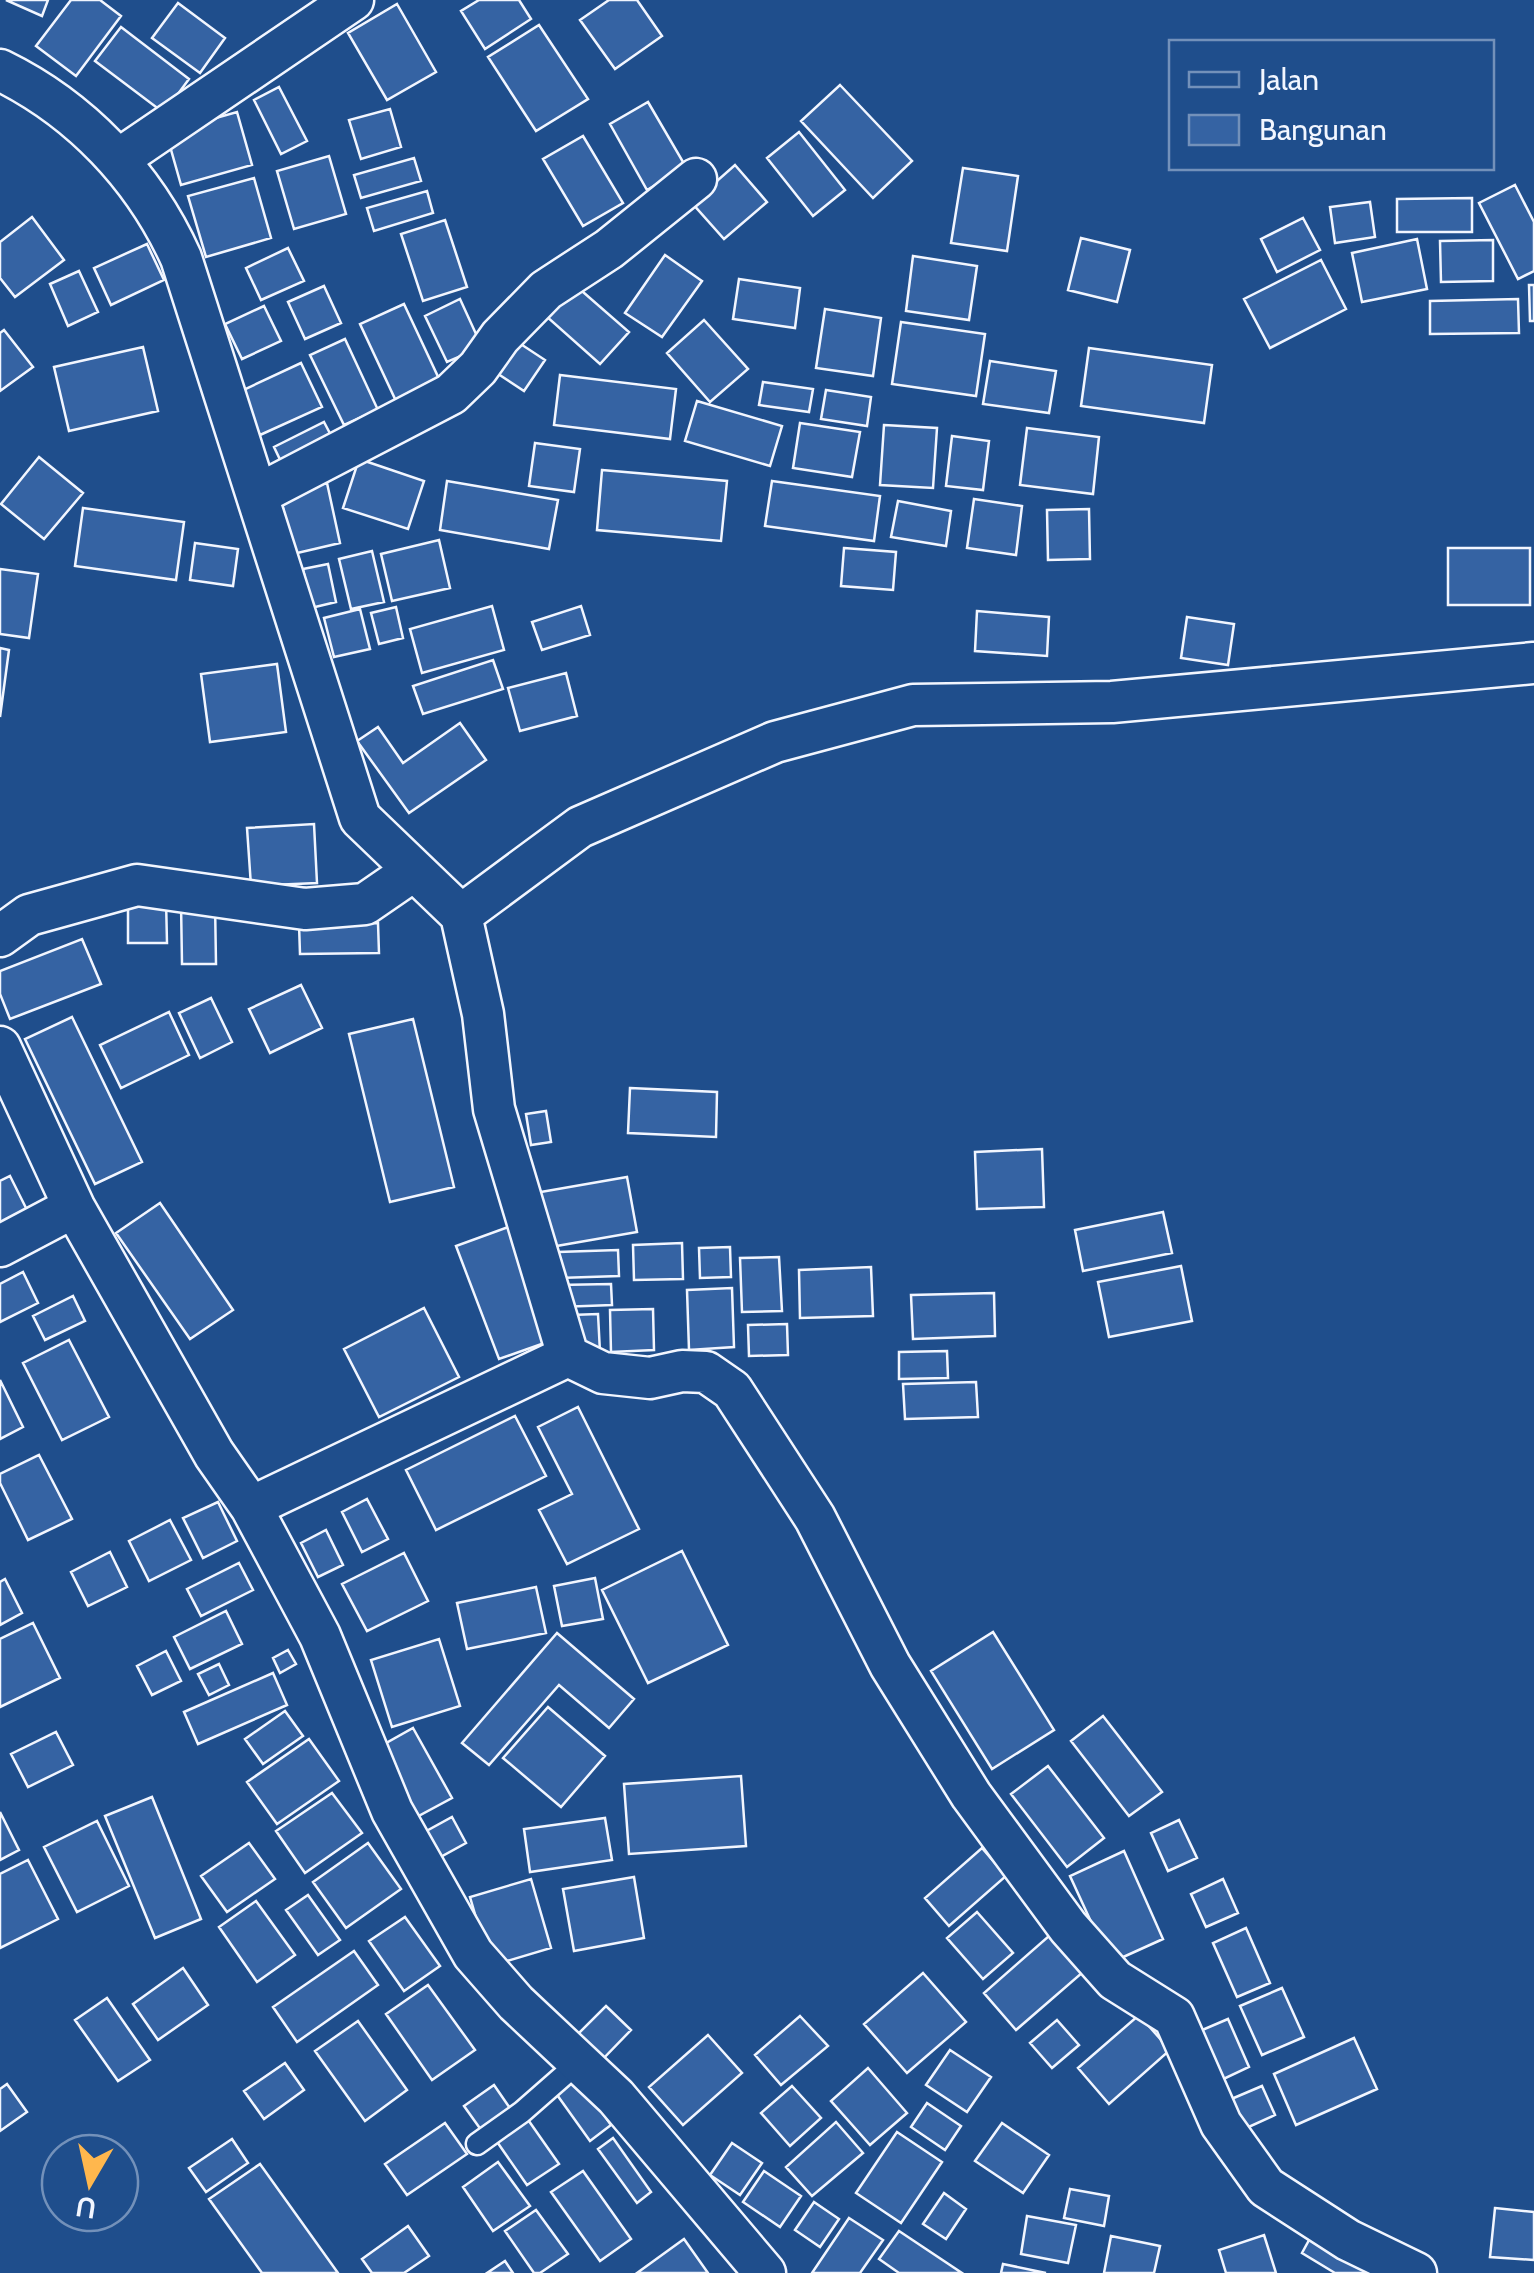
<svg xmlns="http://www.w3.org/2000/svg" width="1534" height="2273" viewBox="0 0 1534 2273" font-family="Cabin,sans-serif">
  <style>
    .building { fill: #3563a3; stroke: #f2f6ff; stroke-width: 2.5 }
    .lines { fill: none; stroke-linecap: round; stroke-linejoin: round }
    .service-casing { stroke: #f2f6ff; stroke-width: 25 }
    .minor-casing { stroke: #f2f6ff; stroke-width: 45 }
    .service { stroke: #1f4e8c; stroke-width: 20 }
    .minor { stroke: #1f4e8c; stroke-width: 40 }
  </style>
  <rect width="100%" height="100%" fill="#1f4e8c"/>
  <path class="building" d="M6,0H48L42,16Z
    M71,0H100L121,16L76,76L36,46Z
    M479,0H519L531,19L485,49L461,11Z
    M609,0H637L662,36L615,69L580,20Z
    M178,3L225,38L200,73L152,38Z
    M397,4L436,72L387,100L348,33Z
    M539,25L588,99L536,131L488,57Z
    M121,27L189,79L164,113L95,61Z
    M840,85L912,161L873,198L801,121Z
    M279,87L307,141L281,154L254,100Z
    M648,102L686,167L647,190L610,124Z
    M390,109L401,147L361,159L349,120Z
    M237,112L252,165L181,185L166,132Z
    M799,132L845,190L813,216L767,158Z
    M583,136L623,203L583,226L543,159Z
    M329,156L346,214L294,229L277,171Z
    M414,158L421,181L361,198L354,175Z
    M735,165L767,202L724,239L692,203Z
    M963,168L1018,176L1007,251L951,243Z
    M254,178L271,238L206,257L188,196Z
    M1515,185L1534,222V271L1518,279L1479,203Z
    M427,191L433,213L374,231L367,208Z
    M1472,198V232H1397V199Z
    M1370,202L1375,237L1335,243L1330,207Z
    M32,217L64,260L15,297L0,278V242Z
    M1303,218L1320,250L1277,272L1261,239Z
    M445,220L467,287L423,301L401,234Z
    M1081,238L1130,250L1117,302L1068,290Z
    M1417,239L1427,289L1362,302L1352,253Z
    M1493,240V281L1441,282L1440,241Z
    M147,244L164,280L111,305L94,268Z
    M288,248L304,281L261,300L246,268Z
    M665,255L702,281L662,337L625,313Z
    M913,256L977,266L969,320L906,311Z
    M1321,260L1346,309L1270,348L1244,299Z
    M79,271L98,312L68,326L50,284Z
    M739,279L800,288L795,328L733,319Z
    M575,285L629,332L600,364L546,316Z
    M1529,285H1534V321H1530Z
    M324,286L341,323L305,339L288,302Z
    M460,299L482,347L447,362L425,316Z
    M1518,299L1519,333L1430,334V301Z
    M404,304L440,381L396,401L360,324Z
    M264,306L281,341L242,359L225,324Z
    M825,309L881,318L873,376L816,368Z
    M704,320L748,369L710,402L667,353Z
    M901,322L985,334L976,396L892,384Z
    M4,330L33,367L0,391V333Z
    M510,337L545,360L524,391L489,368Z
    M345,339L378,410L344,425L310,355Z
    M143,347L158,411L69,431L54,367Z
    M1089,348L1212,365L1204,423L1081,406Z
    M990,361L1056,371L1049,413L983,404Z
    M301,363L322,407L260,435L239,392Z
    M560,375L676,389L670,439L554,425Z
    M763,382L813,389L809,412L759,405Z
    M826,390L871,397L867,426L821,419Z
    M697,401L782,426L770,466L685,441Z
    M324,422L336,445L285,470L274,447Z
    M800,423L860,432L852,477L793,468Z
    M884,425L937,428L933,488L880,485Z
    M1027,428L1099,437L1093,494L1020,485Z
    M952,436L989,441L983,490L946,486Z
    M535,443L580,449L574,492L529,486Z
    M39,457L83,493L44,539L1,504Z
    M359,459L424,481L408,529L343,508Z
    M602,470L727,481L721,541L597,530Z
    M447,481L558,500L549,549L440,530Z
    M772,481L880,496L874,541L765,526Z
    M327,483L340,543L293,554L280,494Z
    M974,499L1022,506L1016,555L967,548Z
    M898,501L951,511L946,546L891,537Z
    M83,508L184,522L176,580L75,566Z
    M1089,509L1090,559L1048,560L1047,510Z
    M439,540L450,588L392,601L381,554Z
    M195,543L238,549L233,586L190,580Z
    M844,548L896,552L893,590L841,586Z
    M1448,548H1530V605H1448Z
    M372,551L384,602L351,609L339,559Z
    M328,564L336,602L311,608L303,569Z
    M0,569L38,574L29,638L0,634Z
    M492,606L504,650L422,673L410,629Z
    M581,606L590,635L542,650L532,622Z
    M396,607L403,638L379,644L371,613Z
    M360,609L370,649L334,657L324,618Z
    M977,611L1049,617L1047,656L975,651Z
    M1187,617L1234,624L1228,665L1181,658Z
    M0,648L9,650L0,717Z
    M493,660L503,689L423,714L413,686Z
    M277,664L286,732L210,742L201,674Z
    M566,673L577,716L520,731L508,688Z
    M460,723L486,760L409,813L357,741L378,727L403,763Z
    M314,824L317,883L251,886L247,828Z
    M128,899H166L167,943H128Z
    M215,902L216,964H182L181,903Z
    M378,923L379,953L300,954L299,924Z
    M82,939L101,984L10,1019L0,994V971Z
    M301,985L322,1028L270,1053L249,1009Z
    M211,998L232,1042L200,1058L179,1013Z
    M169,1012L189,1055L121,1088L100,1045Z
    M72,1017L142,1162L95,1184L25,1039Z
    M413,1019L454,1187L390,1202L349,1034Z
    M630,1088L717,1092L716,1137L628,1133Z
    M546,1111L551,1142L531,1145L526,1114Z
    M1042,1149L1044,1207L977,1209L975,1152Z
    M10,1176L34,1224L0,1241V1181Z
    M627,1177L637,1232L545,1248L535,1193Z
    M160,1203L233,1310L190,1339L116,1233Z
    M1163,1212L1172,1253L1083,1271L1075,1230Z
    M511,1226L553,1340L499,1359L456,1246Z
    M682,1243L683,1279L634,1280L633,1245Z
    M730,1247L731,1277L700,1278L699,1248Z
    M618,1250L619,1276L559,1278L558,1252Z
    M779,1257L782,1311L742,1312L740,1258Z
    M1181,1266L1192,1321L1109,1337L1098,1282Z
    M871,1267L873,1316L800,1318L799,1270Z
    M23,1272L38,1303L0,1322V1284Z
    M611,1284L612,1305L559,1307L558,1285Z
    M732,1288L734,1347L689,1350L687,1290Z
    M994,1293L995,1336L913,1339L911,1295Z
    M73,1296L85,1321L45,1340L33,1316Z
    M424,1308L459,1377L379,1417L344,1349Z
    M653,1309L654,1350L611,1352L610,1310Z
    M598,1314L600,1352L572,1353L571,1315Z
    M787,1324L788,1355L749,1356L748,1325Z
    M69,1340L109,1417L62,1440L23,1363Z
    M947,1351L948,1378L899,1379V1352Z
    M0,1380L23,1427L0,1439Z
    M976,1382L978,1417L905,1419L903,1384Z
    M578,1407L639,1529L567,1564L539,1510L572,1494L538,1427Z
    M515,1416L546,1476L436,1530L406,1470Z
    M39,1455L72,1519L28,1540L0,1483V1474Z
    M367,1499L388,1539L362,1552L342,1512Z
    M218,1502L237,1541L203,1558L183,1518Z
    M170,1520L191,1560L149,1581L129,1541Z
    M326,1530L343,1565L318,1577L301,1543Z
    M682,1551L728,1645L648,1683L602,1590Z
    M110,1552L127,1587L88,1606L71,1572Z
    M404,1553L428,1601L367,1631L342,1584Z
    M239,1563L253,1590L201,1616L187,1589Z
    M595,1578L603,1619L562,1626L554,1586Z
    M5,1579L22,1613L0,1625V1582Z
    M536,1587L546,1633L467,1649L457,1603Z
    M226,1611L242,1644L190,1669L174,1637Z
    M33,1623L60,1678L0,1707V1639Z
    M993,1632L1054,1730L992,1769L931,1671Z
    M557,1633L634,1699L609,1728L559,1685L489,1765L462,1743Z
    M439,1639L460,1706L392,1727L371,1660Z
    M288,1650L296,1664L280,1673L273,1658Z
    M166,1651L181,1681L152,1695L137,1666Z
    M219,1664L229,1685L209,1695L198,1674Z
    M273,1673L287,1705L198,1744L184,1712Z
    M548,1707L605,1756L561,1807L503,1758Z
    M285,1711L303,1736L263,1764L245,1739Z
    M1103,1716L1162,1792L1129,1816L1071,1741Z
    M413,1728L452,1798L411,1820L372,1751Z
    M56,1732L73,1765L28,1787L11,1754Z
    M309,1739L339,1781L277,1824L247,1782Z
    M1048,1766L1104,1838L1067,1867L1011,1794Z
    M741,1776L746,1846L629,1854L624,1784Z
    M332,1793L362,1833L305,1873L276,1831Z
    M152,1797L201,1919L155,1938L105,1816Z
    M0,1812L19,1850L0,1860Z
    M452,1817L466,1843L435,1860L421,1834Z
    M605,1818L612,1860L530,1872L524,1829Z
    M1179,1820L1197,1858L1168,1871L1151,1833Z
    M97,1821L129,1886L77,1912L44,1847Z
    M249,1843L275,1879L227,1912L201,1876Z
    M368,1843L401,1889L346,1928L313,1882Z
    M982,1848L1006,1876L949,1926L925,1898Z
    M1124,1851L1163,1939L1110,1963L1070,1876Z
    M28,1860L58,1919L0,1948V1874Z
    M634,1877L644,1938L574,1951L563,1889Z
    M531,1879L551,1948L490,1966L470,1897Z
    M1223,1879L1238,1913L1206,1927L1191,1894Z
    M308,1895L340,1940L318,1955L286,1910Z
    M256,1901L295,1955L257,1982L219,1927Z
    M977,1912L1013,1953L983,1979L947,1938Z
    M405,1917L440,1966L404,1991L369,1941Z
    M1246,1928L1270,1983L1237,1997L1213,1943Z
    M1057,1929L1090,1966L1016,2030L984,1993Z
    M354,1951L378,1985L297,2042L273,2007Z
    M183,1968L208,2005L158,2040L133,2004Z
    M923,1973L966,2022L907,2073L864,2024Z
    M428,1985L475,2050L432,2080L386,2014Z
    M1282,1988L1304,2037L1262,2055L1240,2006Z
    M107,1998L150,2060L118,2081L75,2020Z
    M606,2006L631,2030L599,2063L574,2038Z
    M1139,2015L1170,2050L1109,2104L1078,2068Z
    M800,2016L828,2046L781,2085L755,2055Z
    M1228,2019L1249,2067L1215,2083L1193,2034Z
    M1057,2020L1079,2045L1052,2068L1030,2043Z
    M358,2021L407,2090L365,2121L315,2051Z
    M708,2035L742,2073L683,2125L649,2087Z
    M1354,2038L1377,2089L1296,2125L1274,2074Z
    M950,2050L991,2077L967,2112L926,2085Z
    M285,2063L304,2090L264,2119L244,2091Z
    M868,2068L907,2113L870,2145L831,2101Z
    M577,2077L611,2125L590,2141L555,2092Z
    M7,2084L27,2112L0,2131V2089Z
    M494,2085L514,2114L484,2134L464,2106Z
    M792,2086L821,2118L790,2146L761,2113Z
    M1262,2086L1275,2115L1242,2130L1229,2100Z
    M927,2103L961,2126L945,2150L911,2127Z
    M524,2114L559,2164L527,2185L493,2136Z
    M836,2122L863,2153L812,2196L786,2167Z
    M445,2123L467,2154L407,2195L385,2164Z
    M1002,2123L1049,2155L1023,2193L975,2161Z
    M897,2132L942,2162L901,2223L856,2193Z
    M613,2138L651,2192L637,2203L598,2149Z
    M232,2139L248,2163L206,2192L189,2168Z
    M732,2143L762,2163L740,2195L710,2175Z
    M498,2162L530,2206L493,2231L463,2187Z
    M260,2164L338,2273H262L209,2199Z
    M583,2171L631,2239L600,2261L551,2192Z
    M764,2171L801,2196L780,2227L743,2202Z
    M1070,2189L1109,2196L1104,2226L1064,2218Z
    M944,2193L966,2209L946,2239L923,2224Z
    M814,2202L839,2219L820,2247L795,2230Z
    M1495,2208L1534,2212V2260L1490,2257Z
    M536,2210L568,2254L540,2273H534L505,2231Z
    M1027,2216L1076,2225L1068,2263L1021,2254Z
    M849,2218L883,2240L860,2273H812Z
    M408,2226L429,2256L404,2273H372L362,2259Z
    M899,2231L962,2273H899L879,2259Z
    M1314,2231L1384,2273H1335L1302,2253Z
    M1264,2235L1276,2273H1226L1219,2250Z
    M1111,2236L1160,2246L1154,2273H1104Z
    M684,2239L708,2273H637Z
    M505,2261L513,2273H487Z
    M1003,2264L1046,2273H1001Z"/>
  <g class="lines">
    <defs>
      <path id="service" d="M477,2144L522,2112L579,2062"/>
      <path id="minor" d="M0,70C80,109 144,176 181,258L360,818L461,915L483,1014L494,1109L568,1356L603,1373L650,1378L682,1371L706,1372L732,1390L815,1518L890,1665L971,1795L1068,1927L1115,1980L1174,2017L1221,2124L1266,2187L1348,2240L1416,2273
        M119,159L353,0
        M257,495L451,394L478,368L500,337L546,290L609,249L696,179
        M461,915L580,827L775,742L913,705L1112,702L1534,663
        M0,936L29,915L137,885L305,909L365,904L413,871
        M0,1047L74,1207L214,1454L251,1507L320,1636L392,1811L473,1954L516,2003L616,2097L765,2273
        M0,1246L74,1207
        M251,1507L568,1356"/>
    </defs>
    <use href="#service" class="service-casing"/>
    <use href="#minor" class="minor-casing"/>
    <use href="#service" class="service"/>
    <use href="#minor" class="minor"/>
  </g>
  <rect x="1169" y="40" width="325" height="130" fill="#1f4e8c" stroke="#7391ba" stroke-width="2.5"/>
  <rect x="1189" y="72" width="50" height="15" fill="#1f4e8c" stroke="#7391ba" stroke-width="2.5"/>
  <text x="1259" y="90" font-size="30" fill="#f2f6ff">Jalan</text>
  <rect x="1189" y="115" width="50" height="30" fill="#3563a3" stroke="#7391ba" stroke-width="2.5"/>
  <text x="1259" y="140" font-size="30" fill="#f2f6ff">Bangunan</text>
  <g transform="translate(90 2183) rotate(189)"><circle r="48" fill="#1f4e8c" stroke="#7391ba" stroke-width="2.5"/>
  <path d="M0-8L18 38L0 25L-18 38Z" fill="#ffb74d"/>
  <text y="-15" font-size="28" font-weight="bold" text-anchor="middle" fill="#f2f6ff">U</text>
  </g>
</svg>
